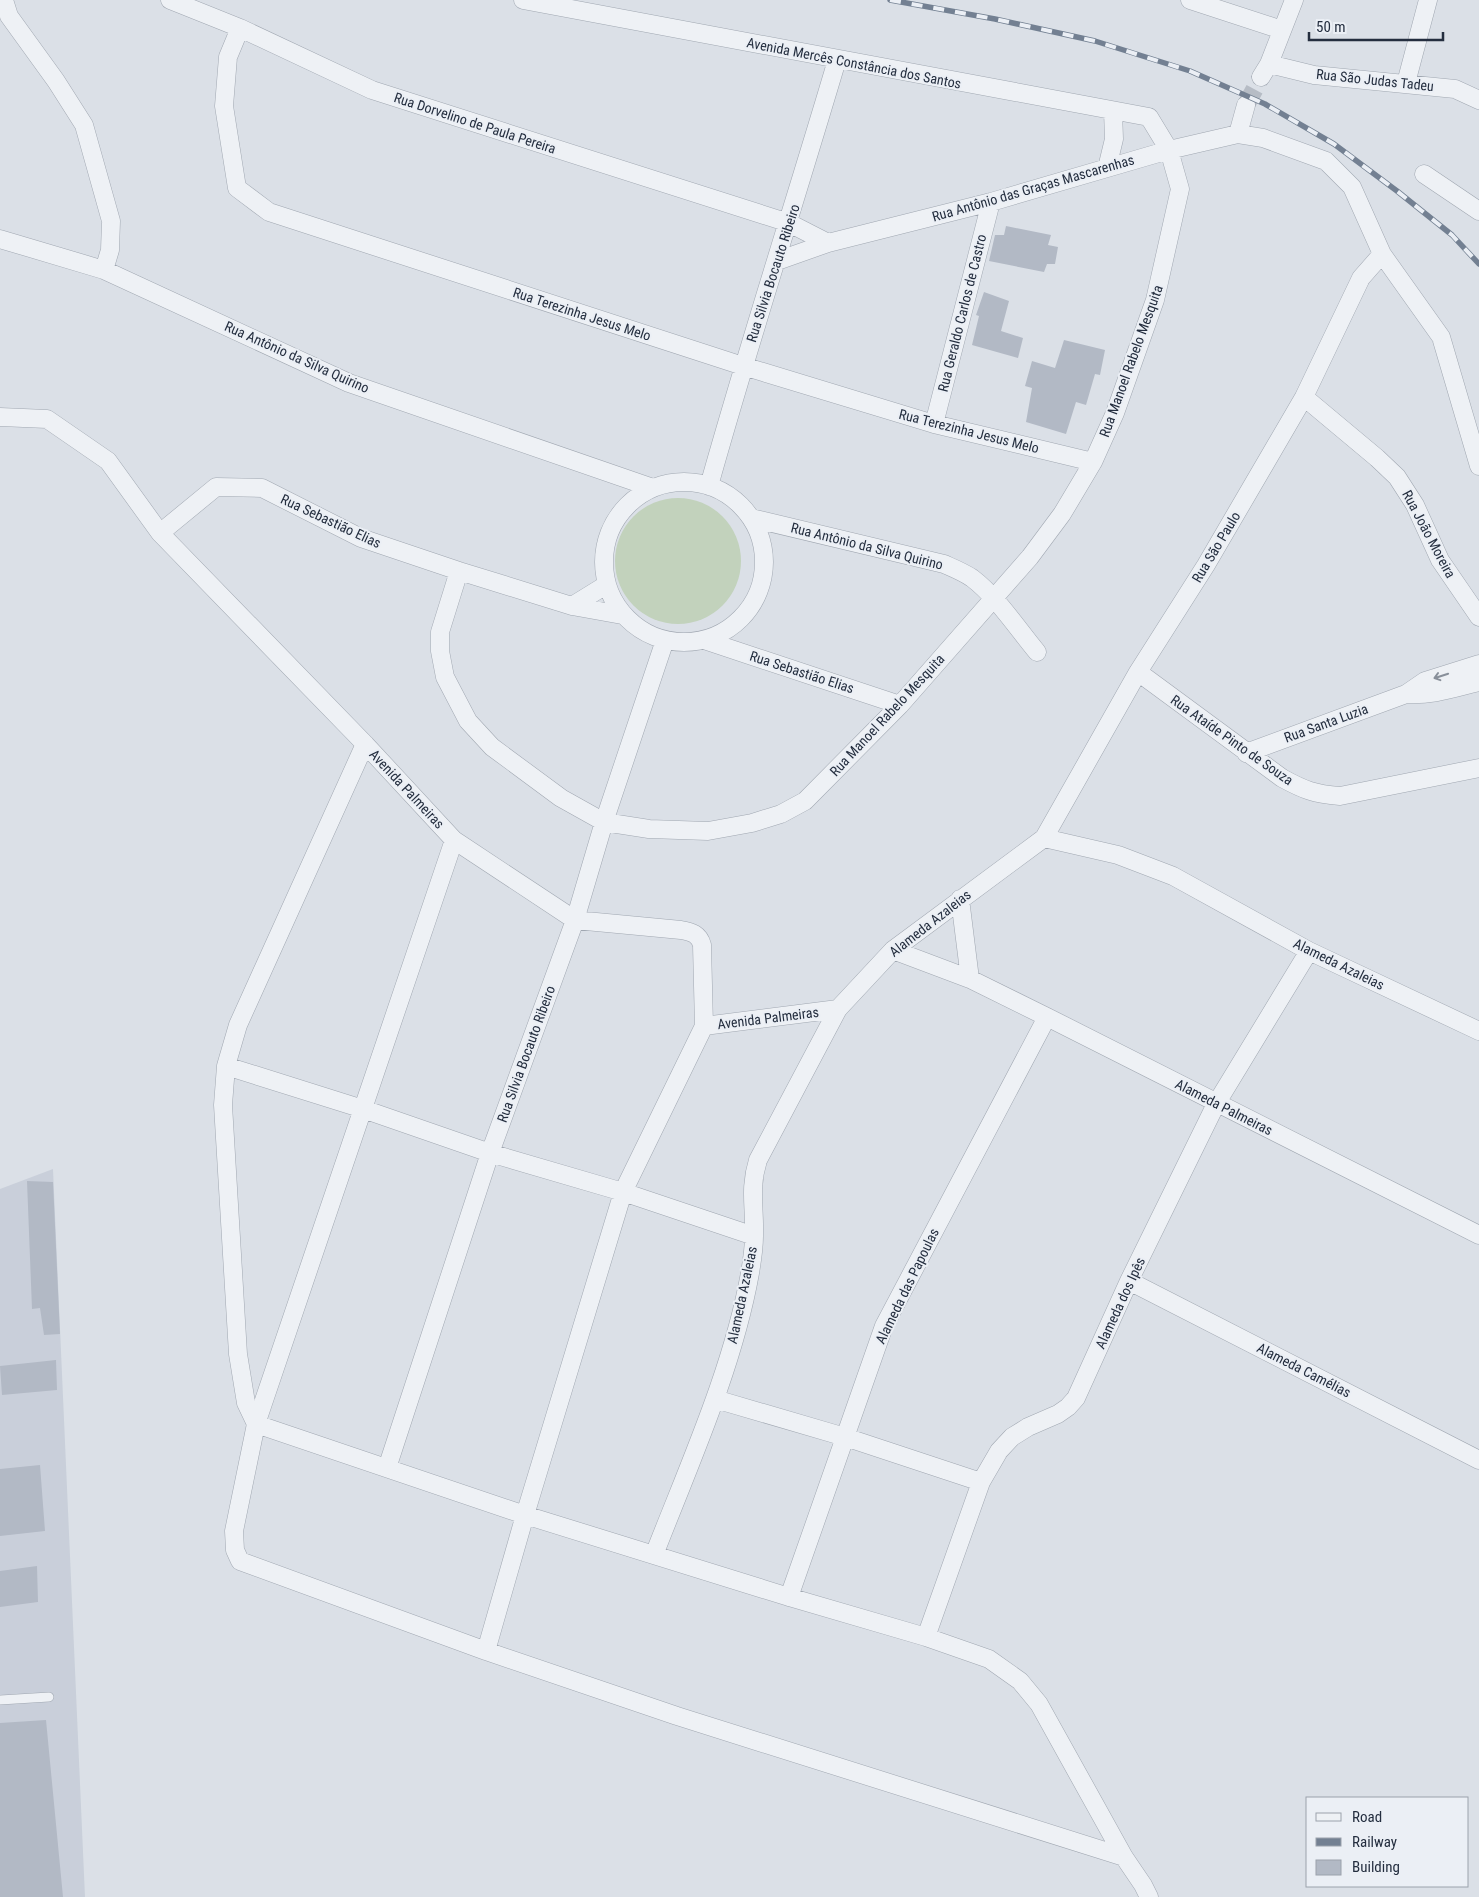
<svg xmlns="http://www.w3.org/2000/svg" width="1479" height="1897" viewBox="0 0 1479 1897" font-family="'Roboto Condensed',sans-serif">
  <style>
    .built { fill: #c9cfda }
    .green { fill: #c2d2bc }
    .building { fill: #b2b9c5 }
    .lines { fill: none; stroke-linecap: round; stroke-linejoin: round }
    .minor-tunnel { stroke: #b6bcc5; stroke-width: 18; stroke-dasharray: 18 9; stroke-linecap: butt }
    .service-casing { stroke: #a0a7b1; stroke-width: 10 }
    .minor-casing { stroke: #a0a7b1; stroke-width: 19 }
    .service { stroke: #eef1f5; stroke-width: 9 }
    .minor { stroke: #eef1f5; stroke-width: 18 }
    .rail-casing { stroke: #738092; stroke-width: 5.5 }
    .rail { stroke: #ebeff5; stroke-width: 4; stroke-dasharray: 11; stroke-linecap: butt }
    .oneway { stroke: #89909a }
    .labels { text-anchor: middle; stroke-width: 4; stroke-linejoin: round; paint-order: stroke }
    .street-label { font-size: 14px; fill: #242e3f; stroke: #ebeff5 }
  </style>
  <rect width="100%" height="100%" fill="#dbe0e7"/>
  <path class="built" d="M53,1169L85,1897H0V1189Z"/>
  <path class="green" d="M615 561a63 63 0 1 1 126 0a63 63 0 1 1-126 0Z"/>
  <path class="building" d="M1006,226L1051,235L1048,245L1058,247L1055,264H1047L1044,272L989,261L995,235H1004Z
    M984,292L1009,301L1001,331L1023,338L1018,358L972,345L979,316L976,315Z
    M1064,340L1105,350L1100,375L1095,374L1086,405L1076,402L1066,434L1026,422L1032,388L1025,386L1032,361L1055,368Z
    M27,1181L53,1182L60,1334L44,1335L40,1308L32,1309Z
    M56,1360L57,1390L2,1395L0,1366Z
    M40,1465L45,1531L0,1536V1469Z
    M37,1566L38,1602L0,1607V1571Z
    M46,1720L63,1897H0V1723Z"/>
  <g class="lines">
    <path class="minor-tunnel" d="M1246,105L1261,77"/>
    <defs>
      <path id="service" d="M0,1700L49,1697"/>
      <path id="minor" d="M4,0L9,16L56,81L84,125L111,221L110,250L104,270
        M170,0L240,28L372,90L789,223L828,243
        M1190,0L1282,30
        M240,28L228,57L224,106L237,188L269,212L743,366L934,424L1093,462
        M1269,64L1314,75L1455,89L1479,100
        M1261,77L1269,64L1294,0
        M1406,83L1428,0
        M1238,134L1246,105
        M1107,168L1114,139L1113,111
        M1424,174L1479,211
        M0,239L104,270L349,383L653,488
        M777,261L828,243L991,202L1169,150L1238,134L1263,138L1326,161L1352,187L1382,254L1441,337L1479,466
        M1304,397L1377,458L1397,477L1415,505L1440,560L1479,617
        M0,417L47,419L108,461L160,533L365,744L454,840L575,920L681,930C692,932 699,934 702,945L704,1026L838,1009
        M934,424L991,202
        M604 562a80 80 0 1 1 160 0a80 80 0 1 1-160 0Z
        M709,486C749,343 795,202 837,60
        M751,518L944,564C953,568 963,572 972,578C997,597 1017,628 1037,652
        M160,533L216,487L262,488L361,538L459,571L572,606L622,615
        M459,571L440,632V651L445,677L468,721L492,747L561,798L604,822L649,829L708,831L752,823L781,814L805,801L900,705L1030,557L1062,514L1093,462L1115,413L1155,300L1180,189L1169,150L1149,117L523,0
        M572,606L606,585
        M704,640L900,705
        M1138,672L1282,778C1304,790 1314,794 1340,796L1479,768
        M1406,694C1431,696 1454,688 1479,682
        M365,744L238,1025L226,1066L223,1105L238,1354L246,1403L256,1424L525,1515L789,1597L926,1637L989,1659L1020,1681L1039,1704L1124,1857L1143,1885L1149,1897
        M1246,753L1406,694L1425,681L1479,664
        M1044,838L1138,672L1206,565L1304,397L1361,278L1382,254
        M454,840L256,1424L234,1531L235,1550L240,1561L486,1651L677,1716L1124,1857
        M960,899L970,979
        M893,950L970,979L1047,1017L1479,1235
        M226,1066L363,1109L490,1153L623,1192L754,1236
        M1129,1281L1479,1460
        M715,1399L845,1437L981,1482
        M387,1468L490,1153L575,920L604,822L665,640
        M654,1555C689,1465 733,1368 750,1273C752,1261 754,1248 754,1236C755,1207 749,1189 758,1160L838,1009L893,950L1044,838L1118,855L1173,876L1309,951L1479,1031
        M789,1597L884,1326L1047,1017
        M926,1637L981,1482L999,1451L1012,1437L1028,1427L1058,1414L1068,1407L1076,1398L1129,1281L1216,1104L1309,951
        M486,1651L525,1515L623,1192L704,1026"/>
    </defs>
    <use href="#service" class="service-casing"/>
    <use href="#minor" class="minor-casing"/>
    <use href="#service" class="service"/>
    <use href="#minor" class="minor"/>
    <defs>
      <path id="rail" d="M890,0L995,19L1095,41L1190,71L1265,104L1334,144L1397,191L1452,235L1479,264"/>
    </defs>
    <use href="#rail" class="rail-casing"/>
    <use href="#rail" class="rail"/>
  </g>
  <defs><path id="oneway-shaft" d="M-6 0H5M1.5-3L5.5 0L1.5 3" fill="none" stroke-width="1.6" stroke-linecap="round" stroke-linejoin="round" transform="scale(1.25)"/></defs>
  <use class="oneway" href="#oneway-shaft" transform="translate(1441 676) rotate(162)"/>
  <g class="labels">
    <g class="street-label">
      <text transform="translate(854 63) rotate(11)" y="5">Avenida Mercês Constância dos Santos</text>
      <text transform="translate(1375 80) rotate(6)" y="5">Rua São Judas Tadeu</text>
      <text transform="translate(475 123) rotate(18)" y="5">Rua Dorvelino de Paula Pereira</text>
      <text transform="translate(1033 188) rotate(-16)" y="5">Rua Antônio das Graças Mascarenhas</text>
      <text transform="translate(773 273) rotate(-72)" y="5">Rua Silvia Bocauto Ribeiro</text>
      <text transform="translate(962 313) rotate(-76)" y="5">Rua Geraldo Carlos de Castro</text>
      <text transform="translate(582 314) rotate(18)" y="5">Rua Terezinha Jesus Melo</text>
      <text transform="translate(297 357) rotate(24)" y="5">Rua Antônio da Silva Quirino</text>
      <text transform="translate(1131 361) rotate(-70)" y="5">Rua Manoel Rabelo Mesquita</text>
      <text transform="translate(969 431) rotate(14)" y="5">Rua Terezinha Jesus Melo</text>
      <text transform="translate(331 521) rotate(25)" y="5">Rua Sebastião Elias</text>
      <text transform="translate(1429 534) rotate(62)" y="5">Rua João Moreira</text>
      <text transform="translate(867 546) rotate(14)" y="5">Rua Antônio da Silva Quirino</text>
      <text transform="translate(1216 547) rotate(-59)" y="5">Rua São Paulo</text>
      <text transform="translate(802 672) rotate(18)" y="5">Rua Sebastião Elias</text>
      <text transform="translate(887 715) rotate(-47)" y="5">Rua Manoel Rabelo Mesquita</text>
      <text transform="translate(1326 723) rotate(-20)" y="5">Rua Santa Luzia</text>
      <text transform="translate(1232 740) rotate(35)" y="5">Rua Ataíde Pinto de Souza</text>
      <text transform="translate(407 789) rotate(47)" y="5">Avenida Palmeiras</text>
      <text transform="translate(930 923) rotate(-38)" y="5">Alameda Azaleias</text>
      <text transform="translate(1339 964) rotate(26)" y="5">Alameda Azaleias</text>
      <text transform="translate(768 1018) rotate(-7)" y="5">Avenida Palmeiras</text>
      <text transform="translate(526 1054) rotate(-70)" y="5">Rua Silvia Bocauto Ribeiro</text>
      <text transform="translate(1224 1107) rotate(27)" y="5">Alameda Palmeiras</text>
      <text transform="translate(907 1286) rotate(-64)" y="5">Alameda das Papoulas</text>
      <text transform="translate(742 1295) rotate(-78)" y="5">Alameda Azaleias</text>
      <text transform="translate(1120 1303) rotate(-65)" y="5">Alameda dos Ipês</text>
      <text transform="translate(1304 1370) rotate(27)" y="5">Alameda Camélias</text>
    </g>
  </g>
  <rect x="1306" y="1797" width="162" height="90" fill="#ebeff5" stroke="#9ba2ac"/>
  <rect x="1316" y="1813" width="25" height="8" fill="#eef1f5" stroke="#9ba2ac"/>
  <text x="1352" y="1822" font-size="15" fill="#242e3f">Road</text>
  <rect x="1316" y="1838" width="25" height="8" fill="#738092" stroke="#9ba2ac"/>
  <text x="1352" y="1847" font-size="15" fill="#242e3f">Railway</text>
  <rect x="1316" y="1860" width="25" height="15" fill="#b2b9c5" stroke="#9ba2ac"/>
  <text x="1352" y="1872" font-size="15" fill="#242e3f">Building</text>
  <path d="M1309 32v8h134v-8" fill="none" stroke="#242e3f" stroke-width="2.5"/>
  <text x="1316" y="32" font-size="15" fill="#242e3f" stroke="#ebeff5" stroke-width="4" paint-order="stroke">50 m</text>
</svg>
